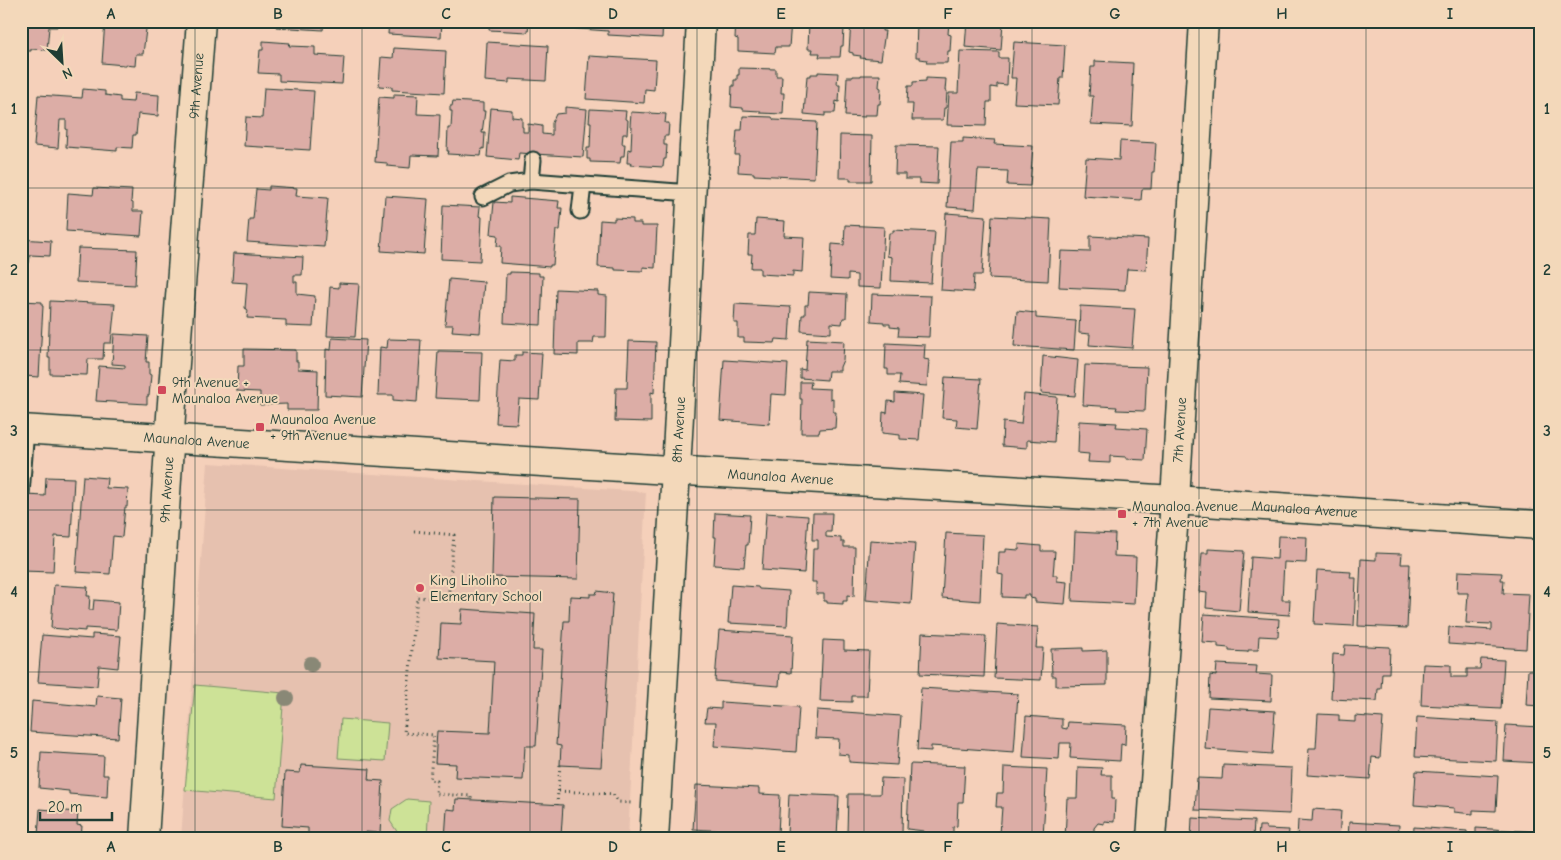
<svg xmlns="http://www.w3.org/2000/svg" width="1561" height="860" viewBox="0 0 1561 860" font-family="'Comic Neue',sans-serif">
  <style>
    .built { fill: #e6c1af }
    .green { fill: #cde297; stroke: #769066 }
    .building { fill: #dcada6; stroke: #1f3d34 }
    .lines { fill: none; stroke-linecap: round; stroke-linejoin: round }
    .service-casing { stroke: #1f3d34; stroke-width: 19 }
    .minor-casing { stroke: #1f3d34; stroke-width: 31 }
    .path { stroke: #1f3d34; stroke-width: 3; stroke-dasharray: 1 4; stroke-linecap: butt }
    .service { stroke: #f3d8ba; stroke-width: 15 }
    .minor { stroke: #f3d8ba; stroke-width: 28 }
    .tree { fill: #898876 }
    .grid { fill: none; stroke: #1f3d34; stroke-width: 1; stroke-opacity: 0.55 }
    .poi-dot { fill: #d1495b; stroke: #f3d8ba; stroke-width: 2 }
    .labels { text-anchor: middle; stroke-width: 4; stroke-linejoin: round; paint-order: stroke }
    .street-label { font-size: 14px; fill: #1f3d34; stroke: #f3d8ba }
    .poi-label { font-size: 14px; fill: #1f3d34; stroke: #f3d8ba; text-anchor: start }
    .neatline { fill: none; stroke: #1f3d34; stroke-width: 2 }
    .grid-label { font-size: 16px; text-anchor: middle; font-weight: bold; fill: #1f3d34 }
  </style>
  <rect width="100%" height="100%" fill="#f5d0ba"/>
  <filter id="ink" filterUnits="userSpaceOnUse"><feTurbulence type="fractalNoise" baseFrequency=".02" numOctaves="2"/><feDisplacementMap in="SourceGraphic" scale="10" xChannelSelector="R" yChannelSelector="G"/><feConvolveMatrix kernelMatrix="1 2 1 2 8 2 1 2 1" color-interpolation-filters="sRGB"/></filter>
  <g filter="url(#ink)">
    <path class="built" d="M208,463L646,492L628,839H181Z"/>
    <path class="green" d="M195,685L284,693L276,798L185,790Z
      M341,719L388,723L385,761L338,758Z
      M407,799L429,801L427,838L400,836L390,821L392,809Z"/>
    <path class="building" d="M21,21H57V27H49L47,50L31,49V51H21Z
      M105,21H147L143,54H136L135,66L102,63Z
      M269,21H324L323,30L276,27L277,23H269Z
      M389,21H442L441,37L388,34Z
      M490,21H529L528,32L489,30Z
      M530,21H663L662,38L608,35V31L567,28V24Z
      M736,21H791L789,47H776L775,53L738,51V39L735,38Z
      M809,21H842L841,27L844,28L843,46H841L840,57H819L820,53H812L813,49H808Z
      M851,21H883L882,31H885L881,60L860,58L861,56L853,55V53L849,52Z
      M917,21L949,22L948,34L951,35L950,51H948L947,63H926L927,60L920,59V57H916Z
      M967,21L1003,22L1001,50L965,47Z
      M1087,21H1155V25Z
      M263,41L290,43L289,46L315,47V55L344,57L342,84L279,81V74L258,73L260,50H263Z
      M487,42L548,46L546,81L509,79V83L485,81Z
      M1014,42L1065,45L1063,78H1060L1058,105L1014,103L1016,78H1011Z
      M394,48L446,51L444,93L392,90V87L379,86L381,57L393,58Z
      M960,51L999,52V58H1008L1007,85L997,84V88L991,87V102H987L986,126L947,125L949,93H958Z
      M589,56L656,60L654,90L645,89L644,103L586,99Z
      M1095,61L1133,63L1132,86H1134L1132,126L1091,124L1093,96H1089L1091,67H1095Z
      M739,68L776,69V76H782L781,93H784L783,114L760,113V111L743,110V108L731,107L732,86H734V80H737V75H739Z
      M818,72L838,73L837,84H840L839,102L836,101L835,113H825V116L804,114L807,76H811V74H818Z
      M861,75H880L879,87L881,88L880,104H878L877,115H865V117L845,116L847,77H853V76H861Z
      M926,78L946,79L945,91H947L946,108H944L943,120H912L913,104H907L908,86H913V82L926,81Z
      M264,88L314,91L310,150L244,146L246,117L262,118Z
      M83,89L105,91V95L120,97V101L133,102L134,93L159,95L158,116L138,114L136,135H133L132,148L117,147V151L66,147L67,129H66V120H60L58,148L34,146L38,95L82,98Z
      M21,93H28L25,131H21Z
      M394,94L418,95L417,114L440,115L438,156L411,155L410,168L387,166V163L375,162L379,97L394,98Z
      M453,101L483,103V111H485L482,133H485L484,149L482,148L481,156L448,154L449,151H447L448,128H451L452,111H450V106H452Z
      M565,107L587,109L583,157L519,153L518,160L487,157L491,108L512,110V117L522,118V127H523V132H528V124L542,126V134L552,135V123L556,114L565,113Z
      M590,109L626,111L625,119L628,120L627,134H623L622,144H625L624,156H621L620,163L590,162V159H587V148H590L591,122H589Z
      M631,112L666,114L665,123H669L668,136H664V145H667L666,159H664L663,167L630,165L631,163H627L628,149L631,150L632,126H630Z
      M743,116L772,117L774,120L817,122L814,178L754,175V173L738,172L739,155H735L737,130H742Z
      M840,135L872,136L871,181H850V178H839Z
      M963,138L995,140L994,144L1033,146L1030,186L1007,185L1008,171L978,170L975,209L947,207L951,142H963Z
      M1120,141L1156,143L1154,172H1152L1151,189H1142L1141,200L1083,196L1086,158L1119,160Z
      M896,145L939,146L937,184L919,183V179H905V174H895Z
      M269,186L297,188L296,196L328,198L324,247L247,242L249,219H253L256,189L269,190Z
      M94,188L132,190L131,202L133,203V211H143L141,236L66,231L68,193L93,195Z
      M385,196L428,199L424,254L381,251Z
      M510,197L559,201L558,208H562L560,230H556L553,265H550V267L500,263L501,246H497L498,235L491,234L494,202L510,203Z
      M21,199H29L27,226H21Z
      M443,205L480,207L479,216L482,217L480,261L441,259Z
      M946,213L986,216L982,275H974L973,292L941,290Z
      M992,216L1051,219L1048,281L989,278Z
      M614,218L633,219V223H641V226H657L655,268L643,267V271L615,270V268L598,267L600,220L614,221Z
      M756,219L785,221L784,236L804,237L802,272L793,271V276L760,274V268H751L752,254H748L749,235H755Z
      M845,225L884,227L881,288L857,287V275L848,274V280L830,279L832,244L844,245Z
      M893,230L935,232L931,283L891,281L892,257L887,256L889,233H893Z
      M1090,236L1148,239L1146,270L1127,269L1125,290L1059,287L1061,251L1090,252Z
      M21,239L51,241L50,256L30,255L29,263L21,262Z
      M78,248L137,250L135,285L76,282Z
      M234,253L303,257L302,275H294V282H297V294L315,296L313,327L286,326V320L247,318L248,310L245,308L247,283L232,282Z
      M510,272L539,273V276H543L541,325L504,323L506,274H510Z
      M449,279L484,282L480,333L452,331L453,325H445Z
      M339,283L359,284L355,337L327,336L330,287L339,288Z
      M556,289L598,291V295L607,296L606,337H594L593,343H578V355L554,354Z
      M809,292L847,294L846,318H843L842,324L831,323V333L801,331L802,315H805V305H808Z
      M872,294L931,296L929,337L898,336L899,328L890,327V324H884V322L871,321Z
      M21,301L42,302V306H43L39,377L24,376L23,399H21Z
      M50,301L115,304L111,343H104L103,359H88L87,375L50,374V358H48Z
      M735,304L791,307L789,340L776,339L775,343L744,342V338H738V323H734Z
      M1080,306L1135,309L1132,348L1089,345L1090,334L1079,333Z
      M1017,311L1036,313V318L1076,321L1074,350L1014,346Z
      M114,334L148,336L146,362H149V374L151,375L149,396H147V404L96,401L99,366L125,368V365L112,364Z
      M332,338L366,340L362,397L325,395L326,349L331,350Z
      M388,339L421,340L417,402L393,400V395H378L380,347L387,348Z
      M807,339L844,341L843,360L840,367V371H828L827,380L800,378V369L805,370Z
      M629,341L656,342L654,393L651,392V422L615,421L616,388H627Z
      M886,343L925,345L924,359L929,360L927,386L899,384L900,375H888V369H885Z
      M244,349L296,350V361H298V369L318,370L317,410H287V404L260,405V392L237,391L238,366H244Z
      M438,351L482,352L480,400L435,398Z
      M522,352L542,353L539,400L519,399L517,424L496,423L500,360L515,361V355H522Z
      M1043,356L1078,360L1075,396L1041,393Z
      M724,360L788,364L786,395L771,394L769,424L720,420Z
      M1085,365L1147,367L1145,411L1116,410L1117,407L1083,405Z
      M945,377L981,379L977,429L956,427L957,419L942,418Z
      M800,382H811L810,388L830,389V399L833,398V412H836L835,428L820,429L819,433H801L802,399H800Z
      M895,393L923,395L919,440L900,439V435L882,433L883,412L887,413L888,401L895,402Z
      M1024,394L1057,397L1054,442L1027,440V448L1002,446L1003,422L1021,424Z
      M1079,421L1117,423L1116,427L1147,429L1145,460L1126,459V457L1110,456V463L1088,462L1089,454L1078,453Z
      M83,476L107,478L106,488L128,489L127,507H125L122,537L113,536L110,574L76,572Z
      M46,477L74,478L71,537L55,536L53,572L22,571L26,495L45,496Z
      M494,497L580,499L578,579L492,577Z
      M715,513L750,515L748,545H746L744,567L714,565L716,537H714Z
      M766,513L808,516L804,573L762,570Z
      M813,513H832L831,532H826V537L841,538V542H844V547H855L854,596L847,595V601H843V604L827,603V601H824V594H816V582H812L813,549H818V540H812Z
      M1075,532L1115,534L1114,556L1136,557L1134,604L1072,601Z
      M946,533L983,535L980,601L942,598Z
      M1278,536L1307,537L1306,563L1284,562L1282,600H1290L1289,615L1248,612L1251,557L1277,559Z
      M870,540L915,543L911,604L866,600Z
      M1019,544L1041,546V551H1055L1053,575H1057V581L1067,582L1065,604L1035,602V599L1030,598V595H1024V598L1002,597L1003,575L998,574L999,552H1006V549L1019,550Z
      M1208,549L1244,551L1239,611L1206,608L1207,593L1199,592L1202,553H1208Z
      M1376,553L1402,554L1401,564H1410L1407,628L1358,626L1361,559L1376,560Z
      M1317,570L1351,572L1350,578H1356L1354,626L1314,624Z
      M1458,571L1502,573L1501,580H1504L1503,593L1529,594L1526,649L1448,644L1449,627L1492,630V624L1466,623L1468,593H1457Z
      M54,585L88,587L87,596H90L89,610H93L94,600L119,602L117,630L85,628V631L51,628Z
      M731,585L758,587L759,589L789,591L787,626L728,623Z
      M597,591L613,593L601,767L560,765L561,746L556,745L564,621H569L570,596L590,597V594H596Z
      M462,609L535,614L533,650H542L536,746H525L523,780L455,777L456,764L435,763L437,731L490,733L494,661L439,658L441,623L461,624Z
      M1204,614L1279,619L1278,637L1259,636L1258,650H1248V652L1229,651V648L1218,647V643L1202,642Z
      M997,624L1038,627L1036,648H1043L1041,680L994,678Z
      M719,630L793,635L791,673L780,672L779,686L715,681Z
      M922,633L986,636L984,677L920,674Z
      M92,634L121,636L118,668L99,666L97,686L38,682L42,635L92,639Z
      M823,640L844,641V650L869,651L867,696H852V702L820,701Z
      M1345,645L1390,647L1389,673H1382L1381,689H1378L1377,701L1331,699L1333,654L1344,655Z
      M1083,648V651L1107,650V685L1056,686V676H1052L1051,649Z
      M1481,659L1504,660L1501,709L1421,705L1423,664L1451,665V677H1467V669H1480Z
      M1217,664L1257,666L1256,674L1272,675L1271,701L1209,698L1210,675L1216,676Z
      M1528,670H1540V706L1526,705Z
      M921,688L1018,694L1014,752L931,746V751L917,750Z
      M97,696L121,698L118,738L30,732L32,701L96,707Z
      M721,702L799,707L796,752L714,746L716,722H705L707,708L721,709Z
      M1208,707L1275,711L1272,754L1205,749Z
      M817,710L901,716L897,765L849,762V755L838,754L839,739L815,738Z
      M1318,714L1339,715V721L1355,722V716L1383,718L1380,758L1372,757L1370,779L1307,775L1309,748H1316Z
      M1026,716L1062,719V728L1067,729L1068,722L1126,725L1125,745L1121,744L1120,761L1070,758L1071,743H1060L1059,759L1023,757Z
      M1417,717L1498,722L1496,761L1415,757Z
      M1506,725L1540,727V763L1504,761Z
      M41,752L104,756L103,775H108L107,797L69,794V791L39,788Z
      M910,764L965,766L963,802H958L957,826L953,827V839H924V831L907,829Z
      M301,765L370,769L369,780L383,781L380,833L366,832V839H308V828L282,826L285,772L300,773Z
      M1223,765L1292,768L1290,814L1195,810L1197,778L1222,779Z
      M1004,767L1047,769L1043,837L1000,834L1002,807H996L997,793H1003Z
      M1078,767L1102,768L1101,775H1112V799H1115L1114,822L1104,821V824L1098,823L1094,828V839H1065L1067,798H1077Z
      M1416,771L1498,776L1496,811L1473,810V814L1454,812V808L1414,805Z
      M881,778L903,779L902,835L847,834L848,794H880Z
      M696,785L759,788V794L780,795L778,834L693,829Z
      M789,794L839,796L837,837L787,835Z
      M456,799L563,805L561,836L554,835V839H445L447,809L455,810Z
      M40,809L78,812L77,825L82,826L81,839H44V836H38Z
      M1313,809L1341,811L1339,839H1297L1298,820L1312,821Z
      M1192,818L1254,821L1253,839H1191Z
      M1349,822L1399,825L1398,839H1348Z
      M1259,826H1266V829L1289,830L1288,839H1258Z
      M1414,827L1467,831V839H1413Z
      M1476,828L1540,832V839H1476Z"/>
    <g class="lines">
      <defs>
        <path id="service" d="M531,181L533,160
          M483,197L509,184L531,181L691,193
          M580,211L583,185
          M21,494L26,429"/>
        <g id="minor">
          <path id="s1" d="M21,429L653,469L1175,500L1540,525"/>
          <path id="s2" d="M144,839L171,416L201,21"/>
          <path id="s3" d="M654,839L676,470L701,21"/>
          <path id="s4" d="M1151,839L1175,500L1204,21"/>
        </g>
      </defs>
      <use href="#service" class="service-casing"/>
      <use href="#minor" class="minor-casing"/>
      <path class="path" d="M414,531L454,535L448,600L417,597L404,733L434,735L430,780L437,781L436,794L471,796V800
        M558,791L560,765
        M557,805L558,791L613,794L618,802L632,803"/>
      <use href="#service" class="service"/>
      <use href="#minor" class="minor"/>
    </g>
    <g class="tree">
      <circle cx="311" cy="664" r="8"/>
      <circle cx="286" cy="698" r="8"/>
    </g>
  </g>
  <path class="grid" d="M195,21V839M362,21V839M530,21V839M697,21V839M864,21V839M1032,21V839M1199,21V839M1366,21V839M21,188H1540M21,350H1540M21,510H1540M21,672H1540"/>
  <g class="poi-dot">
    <rect x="157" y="385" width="10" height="10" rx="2.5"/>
    <rect x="255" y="422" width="10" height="10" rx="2.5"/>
    <rect x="1117" y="509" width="10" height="10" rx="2.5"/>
    <circle cx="420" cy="588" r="5"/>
  </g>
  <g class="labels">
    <g class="street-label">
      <text dy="5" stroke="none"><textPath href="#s2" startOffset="755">9th Avenue</textPath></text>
      <text dy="5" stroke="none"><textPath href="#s3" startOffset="410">8th Avenue</textPath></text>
      <text dy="5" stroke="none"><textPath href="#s4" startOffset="410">7th Avenue</textPath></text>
      <text dy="5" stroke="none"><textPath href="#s1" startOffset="176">Maunaloa Avenue</textPath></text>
      <text dy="5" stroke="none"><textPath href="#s1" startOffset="761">Maunaloa Avenue</textPath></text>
      <text dy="5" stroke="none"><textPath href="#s2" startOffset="350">9th Avenue</textPath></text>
      <text dy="5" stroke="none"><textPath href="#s1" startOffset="1286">Maunaloa Avenue</textPath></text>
    </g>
    <g class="poi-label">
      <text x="172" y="387">9th Avenue +<tspan x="172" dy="16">Maunaloa Avenue</tspan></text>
      <text x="270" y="424">Maunaloa Avenue<tspan x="270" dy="16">+ 9th Avenue</tspan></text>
      <text x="1132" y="511">Maunaloa Avenue<tspan x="1132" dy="16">+ 7th Avenue</tspan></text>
      <text x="430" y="585">King Liholiho<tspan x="430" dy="16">Elementary School</tspan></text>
    </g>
  </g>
  <rect width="1561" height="860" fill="none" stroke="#f3d8ba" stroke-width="55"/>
  <g transform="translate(62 62) rotate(155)" stroke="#f3d8ba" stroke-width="4" paint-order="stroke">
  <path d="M0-4L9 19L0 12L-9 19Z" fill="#1f3d34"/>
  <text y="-8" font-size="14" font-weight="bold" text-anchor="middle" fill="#1f3d34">N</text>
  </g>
  <path d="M40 812v8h72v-8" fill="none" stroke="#1f3d34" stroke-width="2.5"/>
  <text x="48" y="812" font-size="15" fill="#1f3d34" stroke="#f3d8ba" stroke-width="4" paint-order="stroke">20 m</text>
  <rect x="28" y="28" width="1506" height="804" class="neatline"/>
  <g class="grid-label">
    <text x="111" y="19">A</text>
    <text x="278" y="19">B</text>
    <text x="446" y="19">C</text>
    <text x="613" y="19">D</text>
    <text x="781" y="19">E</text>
    <text x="948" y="19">F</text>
    <text x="1115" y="19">G</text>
    <text x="1282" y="19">H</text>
    <text x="1450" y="19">I</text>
    <text x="14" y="114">1</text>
    <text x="1547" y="114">1</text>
    <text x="14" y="275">2</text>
    <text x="1547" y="275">2</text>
    <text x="14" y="436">3</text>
    <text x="1547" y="436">3</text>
    <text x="14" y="597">4</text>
    <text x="1547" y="597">4</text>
    <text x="14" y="758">5</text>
    <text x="1547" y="758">5</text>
    <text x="111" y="852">A</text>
    <text x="278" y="852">B</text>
    <text x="446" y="852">C</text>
    <text x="613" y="852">D</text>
    <text x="781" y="852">E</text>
    <text x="948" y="852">F</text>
    <text x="1115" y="852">G</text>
    <text x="1282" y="852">H</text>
    <text x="1450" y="852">I</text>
  </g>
</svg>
